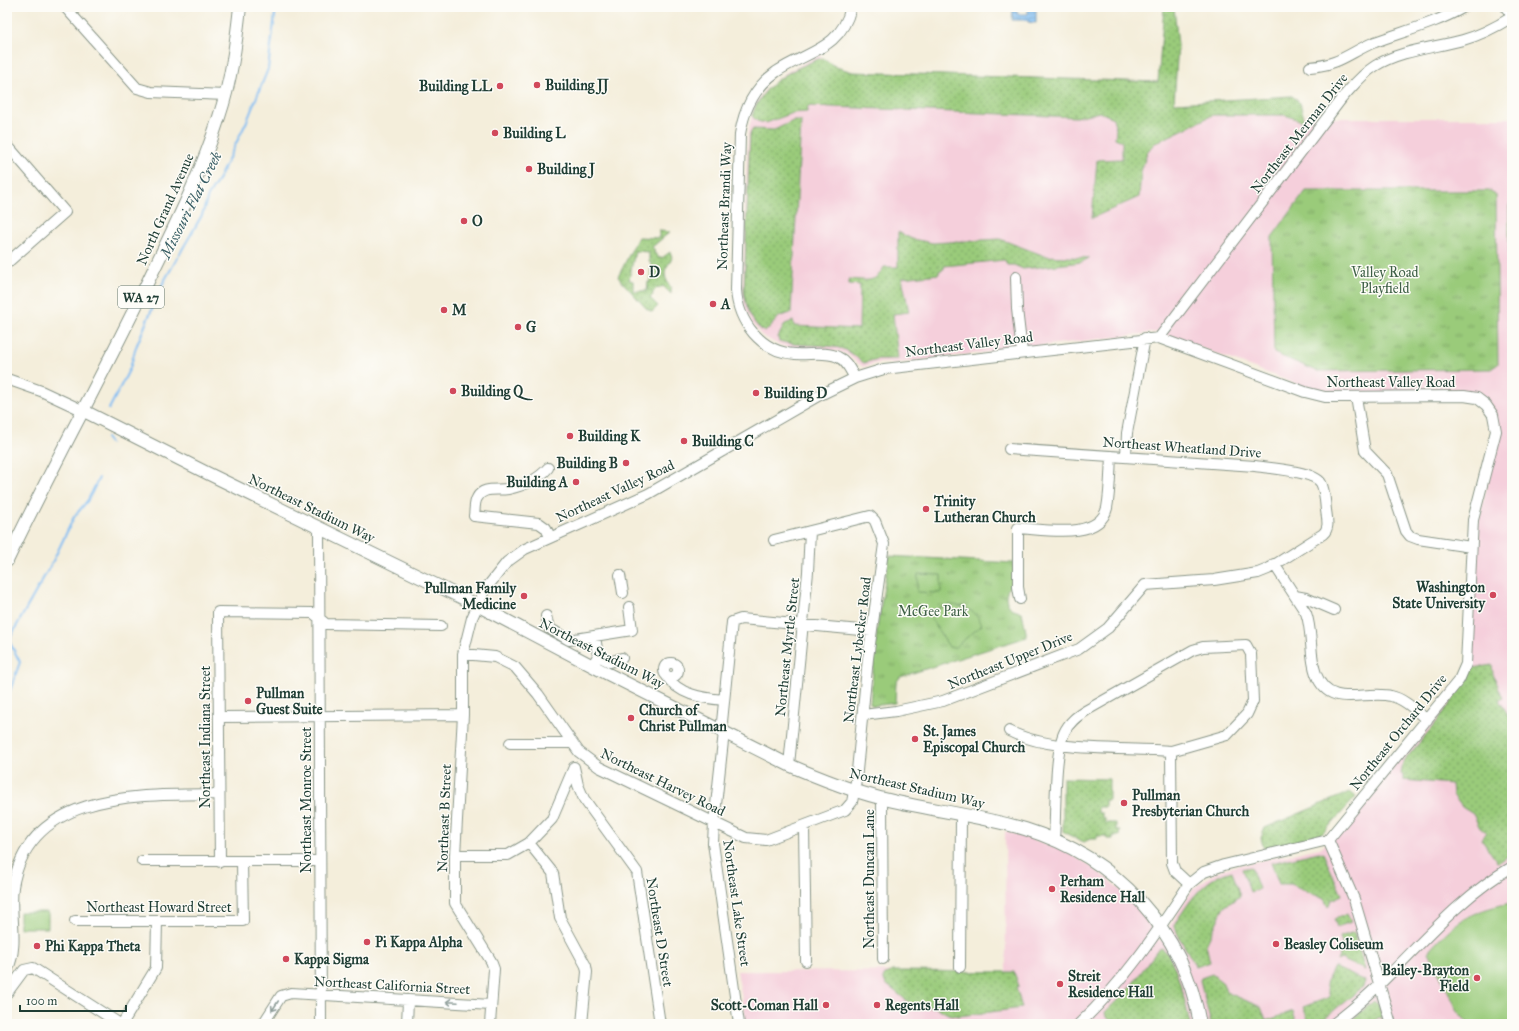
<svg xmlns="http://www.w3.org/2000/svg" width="1519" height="1031" viewBox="0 0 1519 1031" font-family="'IM FELL Great Primer',serif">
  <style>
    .built { fill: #f5cfdb }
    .grass { fill: url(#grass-dots); stroke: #5c8457; fill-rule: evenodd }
    .park { fill: url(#park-tufts); stroke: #5c8457 }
    .pitch { fill: #9acb7a; stroke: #5c8457 }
    .water { fill: url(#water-rules); stroke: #507d94 }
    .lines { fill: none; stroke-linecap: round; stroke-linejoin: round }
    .stream { stroke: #80bdf3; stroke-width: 2 }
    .minor-casing { stroke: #8a9688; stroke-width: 12 }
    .major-casing { stroke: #8a9688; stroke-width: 14 }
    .minor { stroke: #fff; stroke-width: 10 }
    .major { stroke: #fff; stroke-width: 12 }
    .oneway { stroke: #8f9e9a }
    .poi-dot { fill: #d1495b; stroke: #fdfcf7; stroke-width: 1.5 }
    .labels { text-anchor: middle; stroke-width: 3; stroke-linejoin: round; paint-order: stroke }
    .shield { fill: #fdfcf7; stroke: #62766e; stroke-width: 1 }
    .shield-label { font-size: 13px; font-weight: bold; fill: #1f3d34 }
    .poi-label { font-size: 14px; font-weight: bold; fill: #1f3d34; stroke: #fdfcf7; text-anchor: start }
    .street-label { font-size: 14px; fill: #1f3d34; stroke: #fdfcf7 }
    .park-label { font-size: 14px; fill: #3e6046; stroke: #fdfcf7 }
    .water-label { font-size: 15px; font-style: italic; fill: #375d64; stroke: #fdfcf7 }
  </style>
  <defs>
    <pattern id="grass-dots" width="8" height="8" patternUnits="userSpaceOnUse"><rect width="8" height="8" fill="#9acb7a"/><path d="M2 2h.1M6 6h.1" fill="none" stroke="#7da665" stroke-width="1.8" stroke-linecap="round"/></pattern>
    <pattern id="park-tufts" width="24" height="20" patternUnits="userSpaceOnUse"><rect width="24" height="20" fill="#9acb7a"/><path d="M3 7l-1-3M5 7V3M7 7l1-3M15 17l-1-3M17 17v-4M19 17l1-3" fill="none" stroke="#7da665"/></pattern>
    <pattern id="water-rules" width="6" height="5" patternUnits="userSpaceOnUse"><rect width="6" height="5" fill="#80bdf3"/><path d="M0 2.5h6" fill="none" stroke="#689bc6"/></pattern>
  </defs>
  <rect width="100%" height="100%" fill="#fdfcf7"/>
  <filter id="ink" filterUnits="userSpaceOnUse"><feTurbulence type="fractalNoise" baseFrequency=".025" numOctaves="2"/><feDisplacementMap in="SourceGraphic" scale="8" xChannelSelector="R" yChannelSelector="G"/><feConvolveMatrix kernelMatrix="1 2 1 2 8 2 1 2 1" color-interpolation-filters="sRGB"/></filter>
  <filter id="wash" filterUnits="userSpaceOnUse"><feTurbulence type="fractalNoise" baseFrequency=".012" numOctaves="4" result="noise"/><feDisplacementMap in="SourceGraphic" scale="16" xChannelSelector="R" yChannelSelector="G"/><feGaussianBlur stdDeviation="0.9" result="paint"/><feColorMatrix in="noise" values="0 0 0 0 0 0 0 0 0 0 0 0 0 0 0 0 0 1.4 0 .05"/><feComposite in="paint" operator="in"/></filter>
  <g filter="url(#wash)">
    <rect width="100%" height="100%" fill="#f4eedb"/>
    <path class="built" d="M819,55L836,67L853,72L1171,82L1170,115L1275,112L1330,118H1512V1024H744L745,1015L737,971L1006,972L1005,831L1029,838L1062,850L1084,862L1104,876L1125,894L1144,915L1160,942L1193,889L1212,875L1224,869L1320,848L1336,836L1470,665L1478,523L1499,437L1483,397L1328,393L1313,390L1158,332L896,363H878L863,367L846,354L837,351L793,349L777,344L761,335L751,322L742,301L748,132L755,103L764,91L785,73Z"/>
    <path class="grass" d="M1164,7H1174L1178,45L1174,103L1292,96L1300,103L1305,122L1285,115H1213L1155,143L1147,152L1141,172L1139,197L1092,218L1097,160L1122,159V141L1115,138L1116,129L1113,118L1100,112L1076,117L808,106L807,112L793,113L766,123L757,121L752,116C760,91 777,78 800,67C808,64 815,59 823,58L836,67L853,72L1158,82Z
      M793,121H801L791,313L780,316L765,332C752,325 746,307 744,292L750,134L753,129L774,130Z
      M659,231L670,232L652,247L655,250L653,251L659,258H662L670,252C676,261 665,264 665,273C665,282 672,285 671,294L663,286L660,288L658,287L652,293L653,295L650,298L658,306L652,312L646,308L618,277L638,237L659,238ZM635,251L649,252V262L651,263L650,282H648L647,291H633V281L629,280Z
      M898,232L912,239L933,243L1000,239L1045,256L1089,258L1082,262L1023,269L1014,265H1007L1005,260L944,266V269L939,271V274L902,278L909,312L893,314L898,359H877L864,363C858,359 852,353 846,350C825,342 801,348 779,341L778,337L785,324L793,321L794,326L859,329L860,285L849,284V279C866,280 876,284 884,267H898Z
      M1492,665L1493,674L1503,698L1499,700L1512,721V858L1508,856L1498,863L1481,839L1486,832L1480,828L1473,814L1462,807L1453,795L1452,784L1403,780V775L1401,774L1403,762L1440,718L1467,679L1473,668Z
      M1063,778L1109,779V800H1105V807H1098V813H1102V818H1105V823H1116V830H1120L1119,836H1113V839H1107L1106,836H1097V839H1090L1084,842L1063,832Z
      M1350,792L1356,797L1322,834L1264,849L1261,838L1265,828Z
      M1319,852L1323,853L1342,895L1331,900L1328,907L1324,899L1291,884H1279L1271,863Z
      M1251,867L1259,889L1250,892L1242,869Z
      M1232,871L1240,896L1224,907L1206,945L1210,962L1196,967C1192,958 1176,935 1175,926C1175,921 1181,915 1184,910C1197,891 1209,877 1232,871Z
      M1347,914L1351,922L1337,927L1334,919Z
      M1354,932L1365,970L1341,959L1337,961L1343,947L1340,937Z
      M1161,948C1175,952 1187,1010 1190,1024H1116L1106,1017L1105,1012L1127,991L1157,951Z
      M1334,967L1365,981L1363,987L1317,1024H1310L1303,1007L1330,997L1326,983Z
      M892,971L1014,972L1019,986L1016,987L1022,1008L959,1016L948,1014L935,1007H925L916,1010L911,1004L886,984L884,980V976Z
      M1212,974L1223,983L1226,992L1261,1007L1266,1021L1293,1011L1297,1024H1211L1200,980L1201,978Z
      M1374,1001L1378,1003L1383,1020L1380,1017L1368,1024H1347Z"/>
    <path class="park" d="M1306,191H1491L1496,195L1498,364L1491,369L1317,371L1274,353L1272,237Z
      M1512,198V328L1509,327V206Z
      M889,556L1014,563L1015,583C1000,590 1005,612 1022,612L1027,637L900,677L896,683L895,703L873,706L870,703L877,629Z"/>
    <path class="pitch" d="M918,574L941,575V593L917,592Z
      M950,605C966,606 975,610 982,625L954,648L949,647L928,614L942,607Z
      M1510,903L1512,904V1024H1469L1459,1013L1428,952C1456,920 1469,912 1510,903Z
      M20,912H48V928H20Z"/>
    <path class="water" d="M1028,9H1036V23L1028,22V20H1012L1013,10H1017V14H1028Z"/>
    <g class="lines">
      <path class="stream" d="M109,409L130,368L136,347L163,283L202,215L208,196L217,182L247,121L268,69L276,7
        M106,438L110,443
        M7,699L20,662L10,643L11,636L53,561L74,517L88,500L99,478"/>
    </g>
  </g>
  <g filter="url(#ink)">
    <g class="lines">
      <defs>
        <path id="minor" d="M65,7L137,88L151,92L226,95
          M851,7C841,50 807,51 776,72C755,87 744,109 740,134L736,290C738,322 761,352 795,354C809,355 826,351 838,357C847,361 850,370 855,378
          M1310,67C1340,65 1350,52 1375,42C1405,31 1437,23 1464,7
          M7,145L65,212L7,263
          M1016,277L1017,309L1022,352
          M1159,338L1342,98C1353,86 1362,74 1375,66C1401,50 1434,48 1463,40C1481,35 1496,27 1512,17
          M7,379L41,391L84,411
          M1356,397L1365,451L1387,474L1406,531L1410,536L1418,539L1471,547
          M1126,456L1127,433L1145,338
          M548,468C538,480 523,486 508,489C497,491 483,486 477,498C474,503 475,511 474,516L539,523L546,528L550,537
          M319,528L321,1024
          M1274,564L1306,613C1313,632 1309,655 1316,674C1330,711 1365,689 1391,696C1405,699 1416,711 1427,720
          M620,575L623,593
          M1295,596L1306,598L1334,610
          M1020,599L1018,587V528C1043,529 1099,541 1107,508C1110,492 1110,473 1111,456
          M546,616L549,628L569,640L632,630L629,607
          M463,654L495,657L515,667L538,694L579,752L599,767L746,838L766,840L845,810L852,802L856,781L868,658L884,544L875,521L870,516L774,540
          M598,656L610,662L622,658
          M664 670a7 7 0 1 1 14 0a7 7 0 1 1-14 0Z
          M592,666L598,656L595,636
          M666,675C678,695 702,698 724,700
          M863,715L896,711L943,701L1079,649L1108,628L1145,585L1214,580L1258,573L1268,569L1323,534C1330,528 1327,519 1326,510C1325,502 1325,490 1321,483C1314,471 1268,468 1255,466L1009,449
          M220,717L463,715
          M1009,731C1052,753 1123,747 1171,751L1172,863L1175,871L1189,884
          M510,743H573
          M789,765L808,572L810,531
          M574,767L578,785L584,799L637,872L660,1024
          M882,799L883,959
          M804,827L806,961
          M1054,840C1056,814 1054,755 1064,733C1069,722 1077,716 1087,710L1193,650L1203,647L1246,645L1251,654L1253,701L1247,714L1227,735L1171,751
          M1328,840L1354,899L1391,1024
          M529,843L553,873L560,918L586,966L587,972L582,1024
          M455,855H508L529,843L552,819L574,767
          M142,861H320
          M220,862L218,612L313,613L326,624L441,626
          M75,921H243L242,861
          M960,967L961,815
          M7,971C20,944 9,915 13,887C29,789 143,795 219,794
          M7,993L24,970L33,968L120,1024
          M122,1024L156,968L157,921
          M263,1024L281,996L291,993L491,1005
          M407,1024L408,1000
          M490,1024L494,969L491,961L455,903V855L463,715V654L472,618L484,591L507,562L525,549L648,494L818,396L855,378L884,369L1159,338L1305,392L1325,397L1464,396L1477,398L1486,405L1493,415L1496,431L1473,520L1466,664L1459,680L1328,840L1224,865L1204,872L1189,884C1156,934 1123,983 1079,1024
          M739,1024L713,843L714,823L724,732L722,722L732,622L741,619L871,631
          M1333,1024C1398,977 1442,907 1512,867"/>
        <path id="major" d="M1507,7L1512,14
          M84,411L207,473L477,605L608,674L789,765C819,778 849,790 880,798C928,810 978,815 1025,829C1116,857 1184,930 1200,1024
          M7,561C53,464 106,370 152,273C177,222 202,171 219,117C231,81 236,44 240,7"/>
      </defs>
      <use href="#minor" class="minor-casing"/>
      <use href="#major" class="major-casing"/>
      <use href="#minor" class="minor"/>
      <use href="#major" class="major"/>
    </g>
    <defs><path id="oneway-shaft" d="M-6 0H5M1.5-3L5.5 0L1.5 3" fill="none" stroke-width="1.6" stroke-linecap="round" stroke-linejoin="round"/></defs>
    <g class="oneway">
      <use href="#oneway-shaft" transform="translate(452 1002) rotate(-177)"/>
      <use href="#oneway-shaft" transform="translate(275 1006) rotate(123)"/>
    </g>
  </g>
  <g class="poi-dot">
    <circle cx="537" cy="85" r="4"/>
    <circle cx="500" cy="86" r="4"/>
    <circle cx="495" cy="133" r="4"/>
    <circle cx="529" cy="169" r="4"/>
    <circle cx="464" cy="221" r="4"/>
    <circle cx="641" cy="272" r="4"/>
    <circle cx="713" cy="304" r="4"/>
    <circle cx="444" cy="310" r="4"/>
    <circle cx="518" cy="327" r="4"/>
    <circle cx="453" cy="391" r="4"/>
    <circle cx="756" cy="393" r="4"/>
    <circle cx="570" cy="436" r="4"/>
    <circle cx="684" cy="441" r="4"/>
    <circle cx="626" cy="463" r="4"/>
    <circle cx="576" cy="482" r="4"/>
    <circle cx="926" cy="509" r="4"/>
    <circle cx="1493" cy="595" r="4"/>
    <circle cx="524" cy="596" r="4"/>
    <circle cx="248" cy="701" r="4"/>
    <circle cx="631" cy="718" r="4"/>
    <circle cx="915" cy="739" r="4"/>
    <circle cx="1124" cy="803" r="4"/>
    <circle cx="1052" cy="889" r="4"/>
    <circle cx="367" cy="942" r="4"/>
    <circle cx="1276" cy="944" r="4"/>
    <circle cx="37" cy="946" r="4"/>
    <circle cx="286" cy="959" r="4"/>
    <circle cx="1477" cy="978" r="4"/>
    <circle cx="1060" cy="984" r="4"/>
    <circle cx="826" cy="1005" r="4"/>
    <circle cx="877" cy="1005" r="4"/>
  </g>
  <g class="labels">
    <rect class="shield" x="118" y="286" width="46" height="22" rx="3"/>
    <g class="shield-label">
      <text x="141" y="302">WA 27</text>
    </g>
    <g class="poi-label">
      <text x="545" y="90">Building JJ</text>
      <text x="492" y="91" text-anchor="end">Building LL</text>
      <text x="503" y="138">Building L</text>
      <text x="537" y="174">Building J</text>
      <text x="472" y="226">O</text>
      <text x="649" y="277">D</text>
      <text x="721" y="309">A</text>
      <text x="452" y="315">M</text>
      <text x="526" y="332">G</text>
      <text x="461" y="396">Building Q</text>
      <text x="764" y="398">Building D</text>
      <text x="578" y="441">Building K</text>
      <text x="692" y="446">Building C</text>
      <text x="618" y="468" text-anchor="end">Building B</text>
      <text x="568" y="487" text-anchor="end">Building A</text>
      <text x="934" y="506">Trinity<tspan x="934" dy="16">Lutheran Church</tspan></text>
      <text x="1485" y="592" text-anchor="end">Washington<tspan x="1485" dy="16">State University</tspan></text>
      <text x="516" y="593" text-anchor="end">Pullman Family<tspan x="516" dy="16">Medicine</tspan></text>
      <text x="256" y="698">Pullman<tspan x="256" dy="16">Guest Suite</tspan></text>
      <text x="639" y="715">Church of<tspan x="639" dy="16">Christ Pullman</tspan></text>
      <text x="923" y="736">St. James<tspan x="923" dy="16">Episcopal Church</tspan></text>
      <text x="1132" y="800">Pullman<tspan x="1132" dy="16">Presbyterian Church</tspan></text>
      <text x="1060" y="886">Perham<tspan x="1060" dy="16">Residence Hall</tspan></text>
      <text x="375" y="947">Pi Kappa Alpha</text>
      <text x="1284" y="949">Beasley Coliseum</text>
      <text x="45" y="951">Phi Kappa Theta</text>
      <text x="294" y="964">Kappa Sigma</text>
      <text x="1469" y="975" text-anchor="end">Bailey-Brayton<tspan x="1469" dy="16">Field</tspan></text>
      <text x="1068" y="981">Streit<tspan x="1068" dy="16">Residence Hall</tspan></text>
      <text x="818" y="1010" text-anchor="end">Scott-Coman Hall</text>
      <text x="885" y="1010">Regents Hall</text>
    </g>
    <g class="street-label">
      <text transform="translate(1299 133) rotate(-52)" y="5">Northeast Merman Drive</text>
      <text transform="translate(724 206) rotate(-88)" y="5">Northeast Brandi Way</text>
      <text transform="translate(165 209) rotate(-66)" y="5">North Grand Avenue</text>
      <text transform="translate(969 344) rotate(-7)" y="5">Northeast Valley Road</text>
      <text x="1391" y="387">Northeast Valley Road</text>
      <text transform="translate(1182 447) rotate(4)" y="5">Northeast Wheatland Drive</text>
      <text transform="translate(615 491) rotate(-25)" y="5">Northeast Valley Road</text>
      <text transform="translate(312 508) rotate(26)" y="5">Northeast Stadium Way</text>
      <text transform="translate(787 647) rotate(-84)" y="5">Northeast Myrtle Street</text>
      <text transform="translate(857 650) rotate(-83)" y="5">Northeast Lybecker Road</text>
      <text transform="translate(602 653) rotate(27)" y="5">Northeast Stadium Way</text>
      <text transform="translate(1010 660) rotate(-22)" y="5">Northeast Upper Drive</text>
      <text transform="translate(1398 732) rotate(-51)" y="5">Northeast Orchard Drive</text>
      <text transform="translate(205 737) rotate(-90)" y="5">Northeast Indiana Street</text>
      <text transform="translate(663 782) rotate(26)" y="5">Northeast Harvey Road</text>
      <text transform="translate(917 788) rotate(13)" y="5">Northeast Stadium Way</text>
      <text transform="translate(306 800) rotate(-90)" y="5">Northeast Monroe Street</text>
      <text transform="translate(444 818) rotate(-88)" y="5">Northeast B Street</text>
      <text transform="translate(869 879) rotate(-90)" y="5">Northeast Duncan Lane</text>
      <text transform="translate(737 903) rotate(82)" y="5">Northeast Lake Street</text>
      <text x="159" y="912">Northeast Howard Street</text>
      <text transform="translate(660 932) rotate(81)" y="5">Northeast D Street</text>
      <text transform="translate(392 985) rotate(3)" y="5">Northeast California Street</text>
    </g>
    <g class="park-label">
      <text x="1385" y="277">Valley Road<tspan x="1385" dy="16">Playfield</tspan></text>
      <text x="933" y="616">McGee Park</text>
    </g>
    <g class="water-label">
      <text transform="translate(191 205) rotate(-63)" y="5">Missouri Flat Creek</text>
    </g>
  </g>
  <rect width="1519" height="1031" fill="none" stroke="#fdfcf7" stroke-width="24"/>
  <path d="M20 1005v6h106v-6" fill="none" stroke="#1f3d34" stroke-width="2"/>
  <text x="26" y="1005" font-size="12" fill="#1f3d34" stroke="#fdfcf7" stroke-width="3" paint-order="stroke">100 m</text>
</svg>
